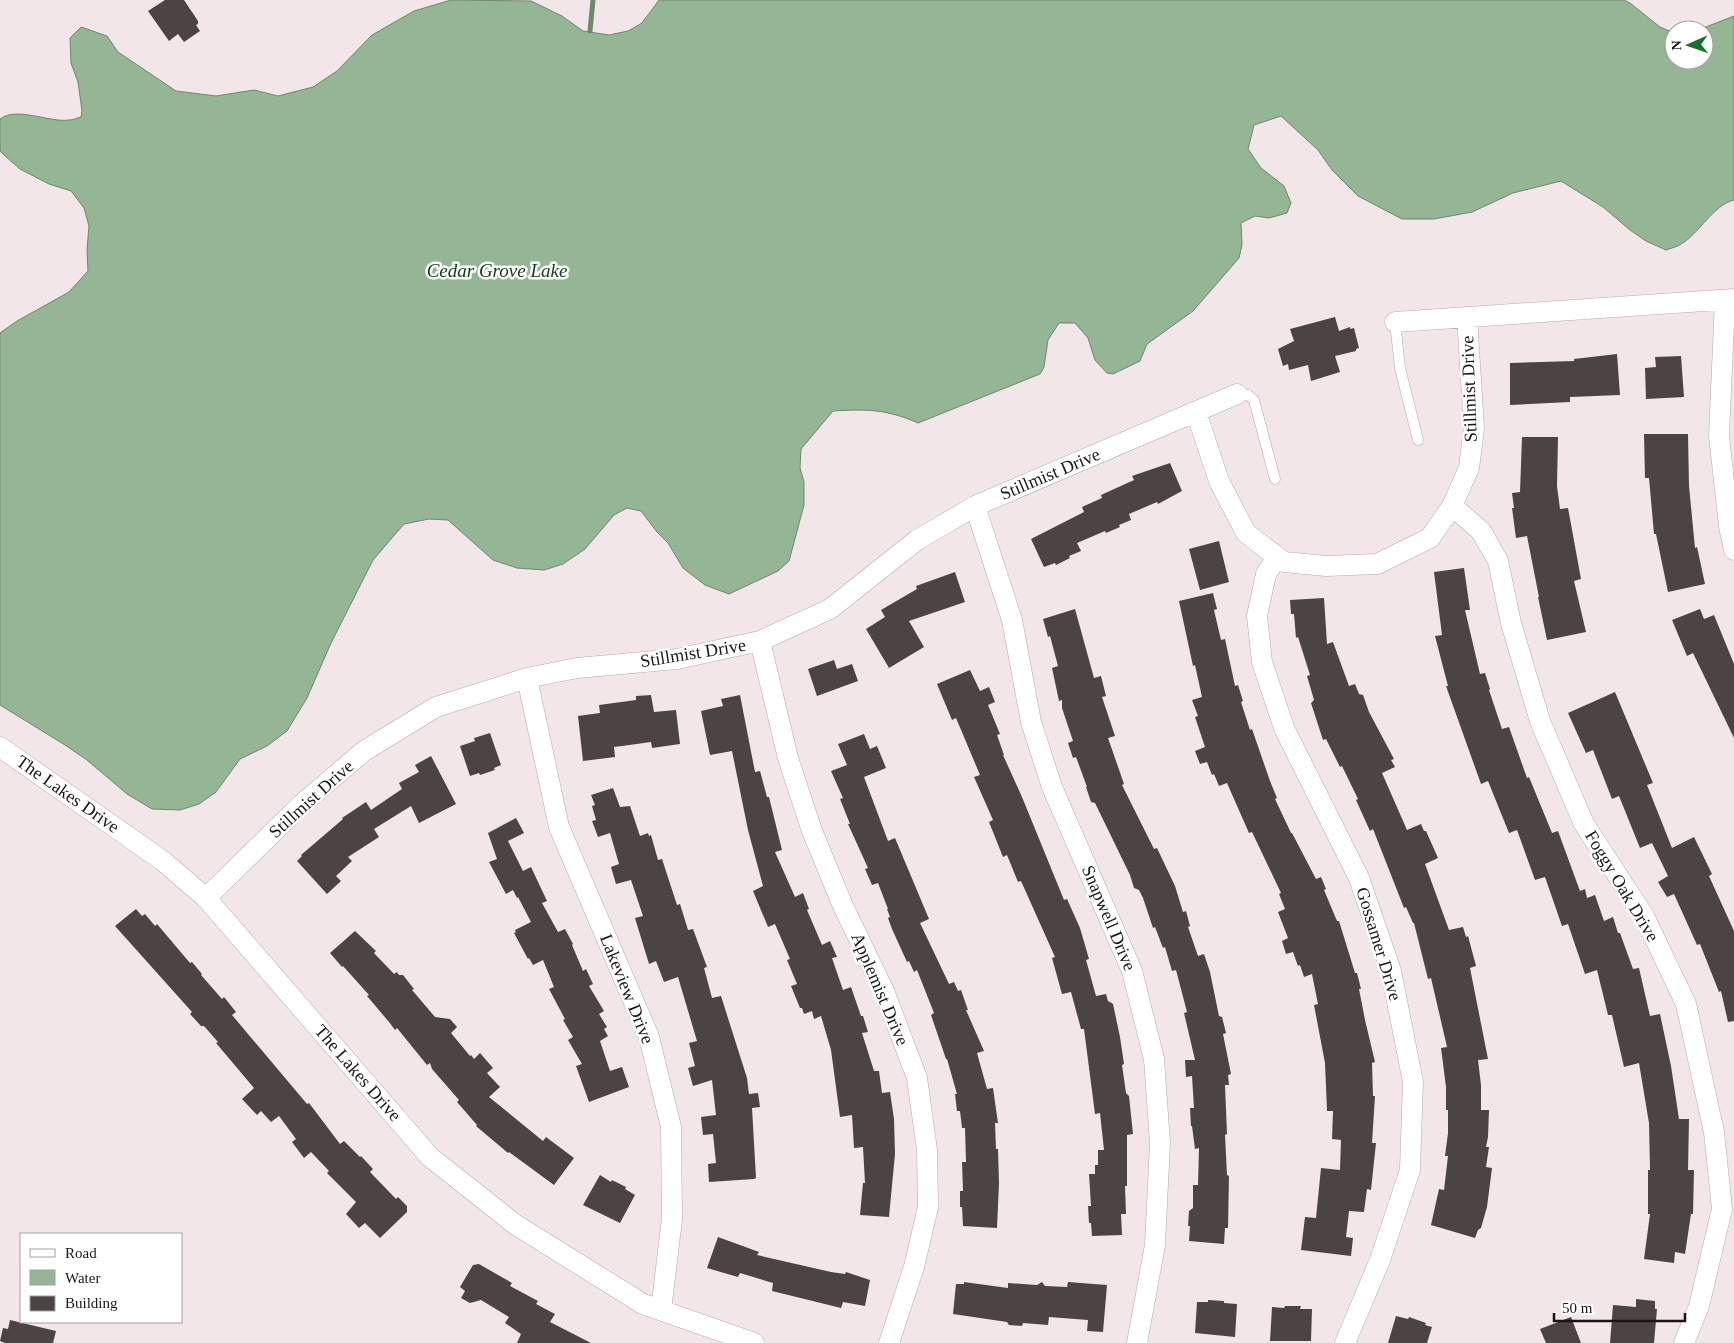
<svg xmlns="http://www.w3.org/2000/svg" width="1734" height="1343" viewBox="0 0 1734 1343" font-family="Georgia,serif">
  <style>
    .water { fill: #94b695; stroke: #6f866f }
    .lines { fill: none; stroke-linecap: round; stroke-linejoin: round }
    .stream { stroke: #6f866f; stroke-width: 5 }
    .building { fill: #4c4345 }
    .service-casing { stroke: #b6aaad; stroke-width: 11 }
    .minor-casing { stroke: #b6aaad; stroke-width: 21 }
    .service { stroke: #fff; stroke-width: 10 }
    .minor { stroke: #fff; stroke-width: 20 }
    .labels { text-anchor: middle; stroke-width: 5; stroke-linejoin: round; paint-order: stroke }
    .street-label { font-size: 18px; fill: #1a1617; stroke: #fff }
    .water-label { font-size: 19px; font-style: italic; fill: #0b3f14; stroke: #fff }
  </style>
  <rect width="100%" height="100%" fill="#f2e6e8"/>
  <path class="water" d="M451,0L531,1L562,16L583,31L609,35L628,31L642,23L659,0H1624L1630,3L1660,27L1674,33V60H1704V30H1698L1734,16V200C1713,205 1699,234 1681,244C1677,247 1671,248 1666,250L1646,241L1630,230L1603,207L1561,181L1513,193L1472,212L1434,219H1402L1358,196L1332,170L1318,150L1281,116L1254,125L1248,149L1261,168L1284,186L1291,203L1287,213L1269,218L1255,216L1241,223L1242,245L1239,258L1193,311L1147,344L1140,361L1113,374L1107,373L1095,360L1088,338L1075,323H1059L1048,340L1044,367L1040,374L918,423C886,409 867,409 833,411L801,449L800,468L804,482V505L789,561L778,571L729,594L705,585L683,568L668,543L657,532L641,511L627,508L614,515L585,549L563,564L544,570L517,568L493,560L448,520L429,519L404,524L373,560L331,643L307,698L287,731L267,746L240,759L216,792L199,804L180,810L152,809L127,794L87,760L65,745L0,705V333L17,321L69,292L88,271L87,250L89,226L84,208L71,191L49,184L20,169L4,155L0,151V119C17,106 50,123 69,120C73,120 77,118 81,117L82,111L78,82L71,63L70,38L81,27L107,36L118,52L176,91L216,96L254,90L278,96L313,87L337,71L372,35L414,11Z"/>
  <g class="lines">
    <path class="stream" d="M590,31L593,0"/>
  </g>
  <path class="building" d="M165,0H184L198,21V24L196,25L200,31L184,42L178,34L169,41L148,11Z
    M1335,317L1339,331L1350,327V329L1354,328L1359,348L1356,349V351L1335,356L1340,372L1311,381L1308,365L1289,370L1288,364L1283,366L1278,349L1294,341L1290,329Z
    M1617,354L1620,395L1570,397V402L1510,405V363L1574,361V359Z
    M1681,356L1684,397L1646,399L1645,368L1656,367L1655,357Z
    M1644,434H1688L1689,486L1695,548L1697,547L1705,584L1668,592L1656,534H1654L1649,478H1645Z
    M1522,437H1558L1557,486L1560,509L1568,508L1581,579L1574,581L1586,632L1547,640L1538,597H1539L1527,536L1516,538L1512,508H1514L1512,493L1520,492Z
    M1170,463L1182,491L1158,504L1157,502L1129,514L1131,520L1119,525L1120,527L1106,533L1105,531L1077,543L1081,551L1069,556L1070,558L1056,565L1055,563L1044,567L1031,539L1084,512L1082,507L1102,498L1101,495L1134,480L1132,476Z
    M1219,541L1229,582L1200,590L1189,549Z
    M1464,568L1470,610H1465L1480,674L1485,673L1490,689L1489,690L1502,729L1509,727L1527,778L1529,777L1552,833L1558,831L1580,891L1585,889L1587,898L1595,895L1604,921L1613,917L1618,933H1620L1633,969L1639,968L1650,1016L1660,1014L1671,1066L1679,1119H1689L1688,1170H1694L1693,1214H1691L1685,1254L1675,1252L1674,1263L1644,1259L1650,1214H1648V1170H1650L1649,1123L1639,1063L1624,1067L1612,1015H1608L1597,970L1585,974L1568,924L1562,926L1545,877L1535,880L1517,830L1509,833L1488,781L1481,784L1446,686H1448L1435,636L1442,635L1434,572Z
    M955,572L965,602L909,621L924,647L889,668L866,629L885,617L881,610L917,589L916,586Z
    M1213,593L1217,609L1214,610L1221,640L1225,639L1235,686L1238,685L1243,701L1241,702L1250,730L1252,729L1270,781L1277,798L1275,799L1291,833H1292L1316,879L1321,877L1326,889L1324,890L1337,921H1339L1355,973H1357L1361,989H1359L1365,1020L1375,1062L1372,1063L1373,1096H1375L1372,1143H1376L1371,1190L1367,1189L1364,1212L1349,1211L1346,1237L1353,1238L1351,1256L1301,1250L1305,1217L1316,1218L1321,1168L1340,1170L1341,1140L1332,1139L1333,1111H1327L1325,1063L1314,1005L1318,1004L1312,974L1304,977L1300,965L1298,966L1293,952L1286,954L1282,941L1288,938L1278,912L1285,909L1279,894L1281,893L1252,832L1249,833L1227,783L1219,786L1214,774L1212,775L1207,762L1200,764L1195,751L1205,747L1195,717L1198,716L1192,700L1202,697L1195,665L1193,666L1179,601Z
    M1324,598L1327,644L1333,642L1349,686L1355,684L1359,694L1363,695L1369,712L1394,759L1391,760L1395,767L1382,773L1407,830L1421,824L1424,831H1426L1438,858L1425,864L1449,930L1463,927L1466,937L1468,936L1476,966L1470,968L1488,1059L1478,1060L1481,1085V1110H1489L1488,1137L1486,1147H1489L1486,1167L1492,1168L1487,1207L1481,1228L1478,1230L1475,1238L1431,1225L1439,1189L1444,1190L1448,1156H1445L1448,1133V1110H1446V1087L1441,1048L1447,1047L1431,978L1428,979L1414,923H1413L1406,907L1404,908L1373,829L1370,831L1356,800L1358,799L1342,766L1340,767L1326,739L1323,740L1311,703L1314,700L1307,676L1310,675L1298,637L1296,638L1294,614H1291L1290,600Z
    M1075,609L1094,678L1101,676L1106,696L1102,697L1115,736L1108,738L1124,784L1122,785L1154,849L1157,848L1175,886L1183,912L1186,911L1190,926L1188,927L1198,956L1204,954L1210,972L1219,1016L1222,1017L1226,1033L1223,1034L1231,1074L1228,1075L1229,1085H1225L1227,1134L1225,1135L1227,1175L1229,1176L1228,1228H1225L1224,1244L1189,1241L1190,1226H1188L1189,1211L1193,1208V1185H1198L1199,1148L1195,1149L1192,1126H1191L1190,1108H1194L1192,1076L1186,1077L1185,1060H1195L1184,1013L1187,1012L1176,970L1172,971L1165,947L1163,948L1155,927L1153,928L1143,898L1139,890L1134,888L1130,875L1095,803L1091,802L1086,787H1087L1076,757L1073,758L1068,743L1073,741L1062,708V700L1059,701L1052,668L1058,666L1050,636L1048,637L1043,619Z
    M1700,609L1704,619L1714,615L1734,664V738L1693,653L1687,656L1672,620Z
    M834,660L837,669L852,664L858,681L817,696L808,669Z
    M970,670L980,691L989,687L995,702L988,705L1000,734L997,735L1004,755H1003L1022,797L1064,900L1067,899L1080,928L1089,959L1086,960L1096,996L1106,994L1108,1001L1113,1004L1120,1037L1124,1064L1122,1065L1126,1093L1129,1096L1133,1134L1127,1135V1186H1125L1126,1214H1121L1122,1235L1092,1236L1091,1223H1089L1088,1206H1091L1089,1174H1095V1165H1098V1150H1104L1100,1113L1095,1114L1084,1029H1081L1071,992L1062,994L1052,958L1055,957L1021,881L1018,882L1007,855L1003,857L989,822L993,820L974,777L980,775L956,718L952,720L937,684Z
    M1615,692L1653,783L1647,785L1672,848L1694,837L1712,874L1709,876L1734,931V1021L1728,1022L1721,991L1719,992L1700,944L1697,945L1674,894L1667,897L1658,882L1668,876L1652,843L1640,848L1619,796L1612,799L1593,750L1586,753L1568,713Z
    M651,695L654,712L676,710L680,744L652,748L651,742L622,746L614,747L615,757L583,761L578,716L600,713L599,705L636,700V696Z
    M740,695L755,772L760,771L767,797H769L782,850L775,852L795,897L803,893L809,909L807,910L822,945L830,941L837,957L832,958L843,990L851,987L861,1016H863L868,1032L862,1033L874,1071H879L882,1093L890,1092L894,1119L895,1154L889,1217L860,1215L863,1183H865L863,1147L854,1148L852,1115L840,1117L831,1050L821,1016L814,1019L812,1011L804,1014L802,1008H800L791,986L797,984L787,960L790,959L775,924L768,927L753,891L763,886L748,830L732,751L710,755L701,711L723,706L721,699Z
    M490,733L501,765L494,768L495,770L480,775L479,773L470,776L460,746L475,741L474,738Z
    M864,734L870,749L877,746L886,768L864,777L888,841L895,838L929,919L920,923L949,984L954,982L958,991L961,990L968,1010H966L984,1051L977,1053L987,1089L993,1088L998,1123H995L996,1149H998L999,1183L997,1228L963,1226L962,1207H960V1191H963L962,1162H966L965,1128H962L960,1111H957L955,1094H957L947,1059H946L931,1015L934,1013L917,970L914,972L909,961L907,962L892,929L888,918L890,917L887,909H888L878,883L872,885L865,869L868,868L848,824H850L840,799L843,798L831,771L847,765L838,744Z
    M431,756L456,804L419,823L411,806L374,829L379,837L348,857L352,861L336,876L341,881L327,894L297,861L302,856L301,855L343,819L342,818L366,802L371,810L402,789L399,783L419,772L415,765Z
    M613,788L620,807L630,806L640,836L648,833L649,836L651,835L658,860L662,859L677,905L680,904L688,930L693,929L707,967L704,968L712,998L721,996L747,1078L749,1094L758,1093L760,1107L752,1108L756,1178L754,1179L709,1182L708,1164L716,1163L713,1134L703,1135L701,1117L716,1115L712,1080L693,1086L688,1068L695,1066L689,1043L697,1041L678,977L664,982L656,961L649,964L635,918L643,916L631,880L616,884L611,867L619,864L610,833L598,837L592,821L596,820L592,806L595,805L591,795Z
    M516,818L524,833L508,841L523,871L531,867L547,901L542,903L558,932L565,929L573,944L572,945L583,971L586,969L593,984L589,986L604,1011L599,1014L607,1027L604,1029L608,1036L600,1041L610,1071L622,1067L629,1087L589,1102L576,1066L582,1064L568,1040L573,1037L563,1020L565,1019L549,989L554,987L543,960L533,965L529,958L528,959L514,933L516,932L515,930L531,922L518,897L517,898L513,890L506,894L489,862L497,859L488,833Z
    M136,909L142,916L145,914L155,926L157,924L190,963L192,962L202,974L201,975L222,999L224,997L236,1012L232,1015L307,1104L309,1103L340,1144L344,1141L360,1157L361,1156L373,1169L370,1172L396,1199L398,1197L407,1206V1212L380,1238L365,1223L359,1228L346,1214L356,1202L327,1173L329,1171L311,1152L304,1158L292,1142L296,1139L279,1116L271,1122L261,1111L257,1115L242,1099L254,1088L216,1043L218,1042L204,1026H201L190,1014L192,1012L115,926Z
    M355,931L376,951L374,953L394,974L397,972L399,975H403L414,989L412,990L435,1017L450,1019L457,1027L451,1033L470,1056L471,1055L474,1059L480,1053L493,1068L487,1073L500,1087L489,1097L543,1141L546,1137L574,1158L554,1185L509,1152L508,1153L476,1126L477,1125L457,1102L459,1100L432,1069L430,1063L427,1065L397,1028L395,1030L389,1022L367,996L369,995L343,966L342,967L330,953Z
    M600,1175L611,1182L612,1180L626,1187L625,1189L635,1195L620,1223L583,1205Z
    M718,1237L759,1252L757,1255L831,1272L845,1274L846,1272L870,1280L865,1306L843,1302L841,1308L772,1291L773,1283L740,1273L738,1277L707,1268Z
    M479,1264L512,1283L510,1286L538,1301L536,1304L555,1314L550,1322L591,1343H517L521,1334L505,1323L509,1317L481,1300L470,1303L461,1298L465,1291L460,1287L473,1265Z
    M964,1282L1008,1288V1283L1037,1285L1042,1282L1045,1286L1067,1287L1068,1282L1107,1285L1103,1332L1087,1331L1088,1320L1049,1317L1048,1325L1023,1323L1022,1326L1009,1325L1007,1322L953,1314L956,1284H964Z
    M1636,1299L1655,1301V1309H1657L1654,1343H1610L1613,1305L1636,1307Z
    M1208,1300L1224,1301V1303L1237,1304L1235,1337L1195,1333L1197,1302H1208Z
    M1285,1306H1301L1300,1309H1312L1311,1341H1270L1272,1307L1284,1308Z
    M1396,1316L1408,1319L1409,1317L1426,1323L1425,1325L1432,1327L1427,1343H1388Z
    M1571,1317L1581,1343H1546L1540,1329Z
    M10,1320L56,1331L53,1343H5L0,1341L3,1328L8,1329Z"/>
  <g class="lines">
    <defs>
      <path id="service" d="M1395,322L1400,368L1418,440
        M1237,394L1248,395L1254,400L1275,479"/>
      <path id="minor" d="M1725,300L1719,436L1729,526L1734,550
        M1395,322L1734,299
        M1196,412L1219,481L1246,533L1284,562L1326,566L1377,564L1430,538L1452,506L1469,468L1474,428L1467,317
        M975,506L1012,620L1031,722L1052,787L1132,971L1154,1059L1160,1143L1155,1245L1137,1343
        M1452,506L1481,531L1498,561L1511,623L1540,721L1584,824L1644,916L1686,1004L1714,1132L1722,1209L1699,1306L1684,1343
        M1277,557L1266,574L1257,616L1262,662L1284,728L1359,878L1391,971L1413,1082L1410,1170L1380,1260L1345,1343
        M760,641L788,758L812,831L843,906L884,991L917,1078L927,1150L928,1207L914,1267L889,1343
        M527,678L559,827L649,1037L671,1127L672,1219L661,1310
        M0,747L163,861L206,898L430,1157L516,1225L643,1304L754,1343
        M206,898L302,804L364,751L436,707L527,678L577,668L677,659L760,641L830,609L917,540L975,506L1237,394"/>
    </defs>
    <use href="#service" class="service-casing"/>
    <use href="#minor" class="minor-casing"/>
    <use href="#service" class="service"/>
    <use href="#minor" class="minor"/>
  </g>
  <g class="labels">
    <g class="street-label">
      <text transform="translate(1469 389) rotate(-92)" y="6">Stillmist Drive</text>
      <text transform="translate(1050 474) rotate(-23)" y="6">Stillmist Drive</text>
      <text transform="translate(693 653) rotate(-9)" y="6">Stillmist Drive</text>
      <text transform="translate(68 794) rotate(35)" y="6">The Lakes Drive</text>
      <text transform="translate(311 799) rotate(-42)" y="6">Stillmist Drive</text>
      <text transform="translate(1622 886) rotate(59)" y="6">Foggy Oak Drive</text>
      <text transform="translate(1109 918) rotate(67)" y="6">Snapwell Drive</text>
      <text transform="translate(1379 944) rotate(73)" y="6">Gossamer Drive</text>
      <text transform="translate(627 989) rotate(68)" y="6">Lakeview Drive</text>
      <text transform="translate(880 989) rotate(67)" y="6">Applemist Drive</text>
      <text transform="translate(358 1073) rotate(49)" y="6">The Lakes Drive</text>
    </g>
    <g class="water-label">
      <text x="497" y="277">Cedar Grove Lake</text>
    </g>
  </g>
  <rect x="20" y="1233" width="162" height="90" fill="#ffffff" stroke="#a3a2a2"/>
  <rect x="30" y="1249" width="25" height="8" fill="#ffffff" stroke="#a3a2a2"/>
  <text x="65" y="1258" font-size="15" fill="#1a1617">Road</text>
  <rect x="30" y="1270" width="25" height="15" fill="#94b695" stroke="#a3a2a2"/>
  <text x="65" y="1283" font-size="15" fill="#1a1617">Water</text>
  <rect x="30" y="1296" width="25" height="15" fill="#4c4345" stroke="#a3a2a2"/>
  <text x="65" y="1308" font-size="15" fill="#1a1617">Building</text>
  <g transform="translate(1689 45) rotate(268)"><circle r="24" fill="#ffffff" stroke="#a3a2a2"/>
  <path d="M0-4L9 19L0 12L-9 19Z" fill="#117525"/>
  <text y="-8" font-size="14" font-weight="bold" text-anchor="middle" fill="#1a1617">N</text>
  </g>
  <path d="M1554 1313v8h131v-8" fill="none" stroke="#1a1617" stroke-width="2.5"/>
  <text x="1562" y="1313" font-size="15" fill="#1a1617" stroke="#ffffff" stroke-width="4" paint-order="stroke">50 m</text>
</svg>
